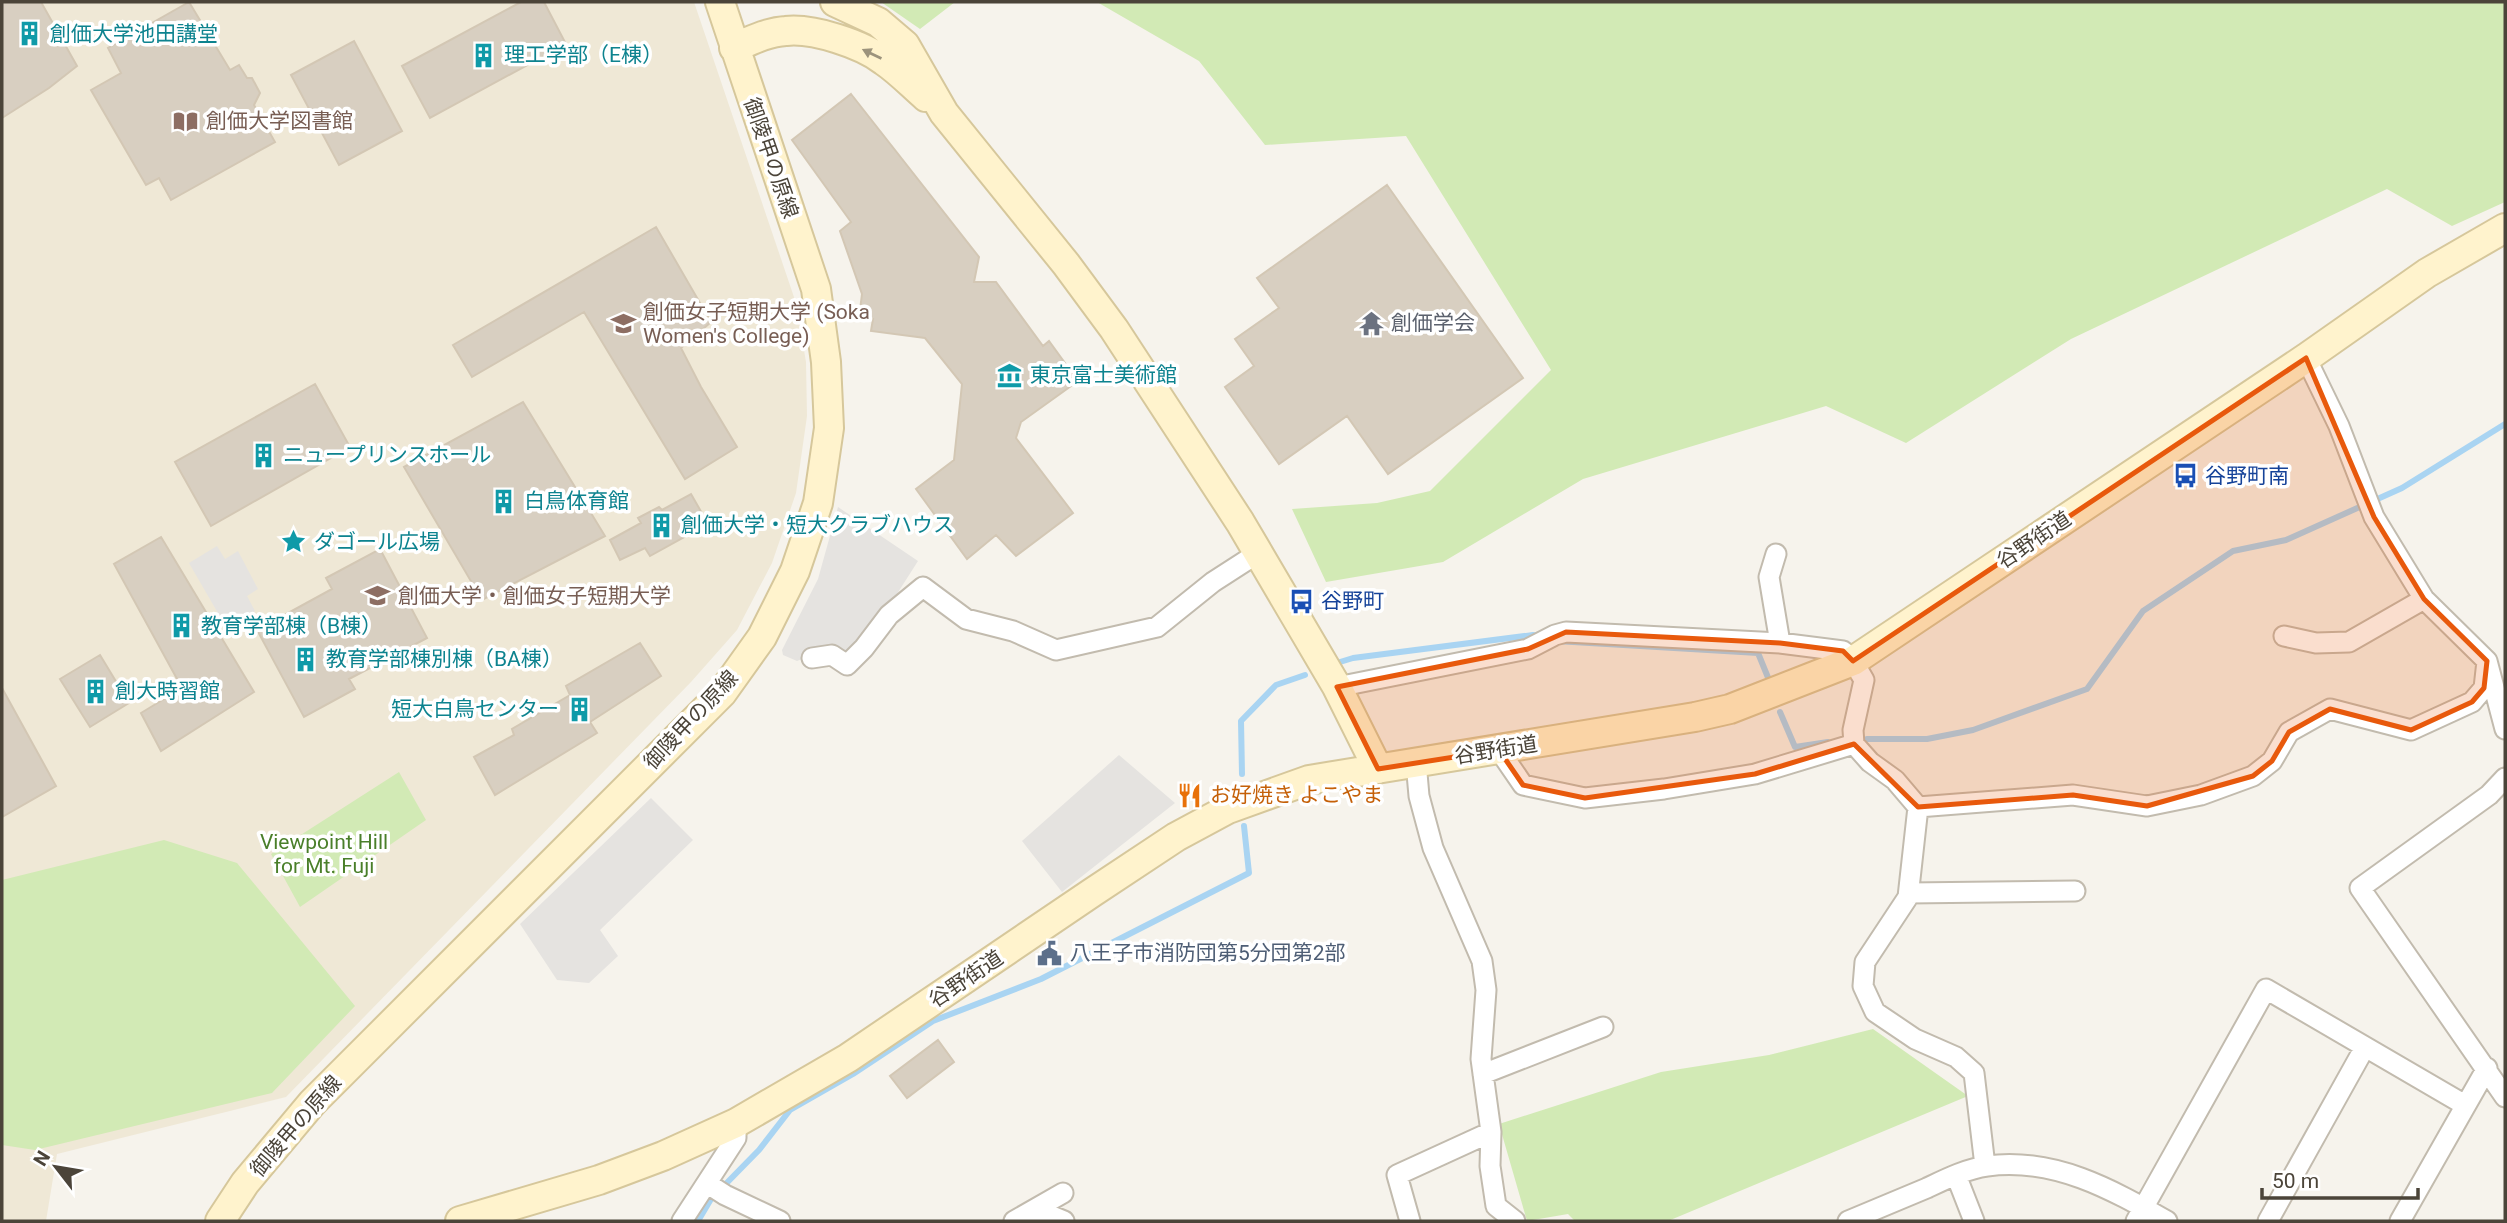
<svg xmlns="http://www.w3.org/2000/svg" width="2507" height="1223" viewBox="0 0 2507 1223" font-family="Roboto,'Noto Sans JP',sans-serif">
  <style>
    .education { fill: #efe8d6 }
    .green { fill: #d2eab5 }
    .parking { fill: #e5e3e0 }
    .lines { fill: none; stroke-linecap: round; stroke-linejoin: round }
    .stream { stroke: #a9d4f2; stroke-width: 6 }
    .building { fill: #d8cfc1; stroke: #d3c7b4; stroke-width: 2 }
    .street-casing { stroke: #c2bbae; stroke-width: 23 }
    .secondary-casing { stroke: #d6c79b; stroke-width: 32 }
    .street { stroke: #fff; stroke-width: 19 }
    .secondary { stroke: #fff3cd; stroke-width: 28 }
    .oneway { fill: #9c937c }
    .marked { fill: #e8590c; fill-opacity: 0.2; stroke: #e8590c; stroke-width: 5; stroke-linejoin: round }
    .labels { text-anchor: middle; stroke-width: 7; stroke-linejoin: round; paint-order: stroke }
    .culture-label { font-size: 21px; fill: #0d838f; stroke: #fff; text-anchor: start }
    .education-label { font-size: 21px; fill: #785e54; stroke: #fff; text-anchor: start }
    .street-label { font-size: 21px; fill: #4b4439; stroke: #fff }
    .worship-label { font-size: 21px; fill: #5b616d; stroke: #fff; text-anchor: start }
    .transit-label { font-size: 21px; fill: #164399; stroke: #fff; text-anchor: start }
    .food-label { font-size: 21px; fill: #c56008; stroke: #fff; text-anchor: start }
    .park-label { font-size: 21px; fill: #4a7f2a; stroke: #fff }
    .service-label { font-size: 21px; fill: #4e5e75; stroke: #fff; text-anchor: start }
  </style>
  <rect width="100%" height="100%" fill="#f6f3ec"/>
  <path class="education" d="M2,2H694L796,303L806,362L807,416L796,493L772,563L737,630L691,682L286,1097L57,1154L46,1221H2Z"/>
  <path class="green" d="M881,2H955L920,29Z
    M1097,2H2505V202L2452,226L2387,189L2071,339L1906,443L1826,406L1583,479L1443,562L1326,582L1292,509L1377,503L1430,491L1551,370L1406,136L1265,145L1199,61Z
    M399,772L426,820L300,907L271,854Z
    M164,840L237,863L355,1006L272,1093L35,1150L2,1145V880Z
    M1873,1029L1968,1096L1668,1221H1575L1568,1214L1527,1221L1499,1124L1661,1072L1769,1055Z"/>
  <path class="parking" d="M838,507L918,561L888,608L848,658L832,647L797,661L783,655L782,650L818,579Z
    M217,546L225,559L238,551L258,589L247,596L255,611L226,627L189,563Z
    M1119,755L1175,803L1062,892L1022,841Z
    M651,798L693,840L600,930L618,956L589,983L557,980L520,924Z"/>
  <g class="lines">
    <path class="stream" d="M1556,641L1758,653L1769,680
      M1340,662L1353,658L1533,635L1542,637
      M1780,712L1795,747L1828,742
      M1867,739H1927L1973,730L2087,689L2143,611L2233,551L2286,540L2402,488L2505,424
      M1242,774L1241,721L1276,685L1305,675
      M698,1221L711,1199L759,1150L790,1110L853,1074L933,1021L1041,979L1249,873L1244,826"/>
  </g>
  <path class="building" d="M2,2H41L77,66L49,88L2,118Z
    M189,2L230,70L239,65L247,78H252L260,93L254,105L275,142L171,200L159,178L146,185L91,90L121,73L108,48Z
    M521,2H544L566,44L430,118L402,66Z
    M354,41L402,131L339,165L291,75Z
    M851,94L979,257L974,282H996L1043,346L1049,341L1078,381L1021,422L1016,438L1073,513L1016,556L996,535L967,559L916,489L954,460L962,384L925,338L871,331L873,319L859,318L862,294L840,231L851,222L792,140Z
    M1387,185L1523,378L1388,474L1347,416L1279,464L1225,387L1254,366L1235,339L1279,308L1257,278Z
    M656,227L711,322L681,348L701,387L737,447L685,479L584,312L472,377L453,345Z
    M315,384L350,447L211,526L175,462Z
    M523,402L605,536L482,600L404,467Z
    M691,494L703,515L681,527L686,536L650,556L645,548L620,560L610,540L641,523L638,518L659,507L662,510Z
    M161,537L254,692L161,751L141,713L182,688L114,564Z
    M380,549L427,638L349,679L355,689L304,717L257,630L332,589L326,578Z
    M640,643L661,676L590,722L597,733L495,795L474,757L514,735L512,729L570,695L566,686Z
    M100,655L129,703L90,727L60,679Z
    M2,688L56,786L2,817Z
    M938,1040L954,1062L907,1098L890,1076Z"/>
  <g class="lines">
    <defs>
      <path id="street" d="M2306,358L2339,426L2374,517L2424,599L2487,661L2505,729
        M1776,554L1769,577L1780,643
        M2284,636L2316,643L2349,642L2424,599
        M812,658L832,655L847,665L864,648L889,615L923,587L966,619L1013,631L1056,650L1157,627L1213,582L1258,553
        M1337,687L1528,649L1555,635L1566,632L1780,643L1843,651L1853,661L1864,680L1853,730L1854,744
        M1499,750L1523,785L1585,798L1664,789L1755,774L1854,744L1870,762L1895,780L1918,807L2073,795L2147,806L2201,795L2253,776L2272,761L2289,732L2330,709L2411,730L2472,702L2484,688L2487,661
        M1416,762L1419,796L1433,848L1482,961L1486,990L1481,1059L1491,1132L1490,1166L1496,1206L1515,1221
        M2505,778L2489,795L2360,888L2505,1097
        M1918,807L1908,897L1865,962L1863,986L1875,1012L1915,1039L1956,1057L1974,1073L1985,1166
        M1909,893L2075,891
        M1483,1074L1603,1027
        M1956,1175L1974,1221
        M708,1184L725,1195L780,1221
        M1035,1209L1064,1221
        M682,1221L736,1138V1123
        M1014,1221L1063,1193
        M1410,1221L1397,1175L1491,1132
        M1848,1221C1874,1210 1901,1199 1927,1188C1946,1179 1966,1169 1987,1166C2054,1157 2111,1189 2167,1221
        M2136,1221L2266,989L2465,1105
        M2268,1221L2365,1047
        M2400,1221L2487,1068"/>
      <path id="secondary" d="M835,2L878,22L905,45L944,113L1066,264L1114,329L1240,522L1337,687L1378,769
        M734,48C750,41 767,32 786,31C813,28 862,44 884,61C899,71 912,85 926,97
        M220,1221L245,1183L312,1103L722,693L762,637L795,571L818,503L829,428L826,362L816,289L720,2
        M460,1221L599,1180L663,1156L736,1123L848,1058L1093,892L1176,837L1228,809L1309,780L1695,717L1730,709L1853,661L2306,358L2427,273L2505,228"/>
    </defs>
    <use href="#street" class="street-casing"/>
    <use href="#secondary" class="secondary-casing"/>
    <use href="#street" class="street"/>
    <use href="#secondary" class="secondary"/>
  </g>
  <defs><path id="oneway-solid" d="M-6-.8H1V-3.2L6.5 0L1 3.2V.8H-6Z" transform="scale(1.75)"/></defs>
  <use class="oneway" href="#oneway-solid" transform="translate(872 54) rotate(-154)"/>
  <path class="marked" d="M2306,358L2374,517L2424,599L2487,661L2484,688L2472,702L2411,730L2330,709L2289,732L2272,761L2253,776L2147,806L2073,795L1918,807L1854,744L1755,774L1585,798L1523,785L1499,750L1378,769L1337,687L1528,649L1566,632L1780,643L1843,651L1853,661Z"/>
  <defs>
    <symbol id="building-bare" viewBox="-9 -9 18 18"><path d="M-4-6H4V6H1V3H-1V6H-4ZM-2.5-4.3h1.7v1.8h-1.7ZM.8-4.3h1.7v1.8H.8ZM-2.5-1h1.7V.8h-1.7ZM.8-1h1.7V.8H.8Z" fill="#0f9aa8" stroke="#fff" stroke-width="2.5" paint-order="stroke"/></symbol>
    <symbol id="library-bare" viewBox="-9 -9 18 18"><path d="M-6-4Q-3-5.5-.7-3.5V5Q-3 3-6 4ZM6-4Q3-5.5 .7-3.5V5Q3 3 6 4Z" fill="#8d6e63" stroke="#fff" stroke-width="2.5" paint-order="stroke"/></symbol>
    <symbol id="temple-bare" viewBox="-9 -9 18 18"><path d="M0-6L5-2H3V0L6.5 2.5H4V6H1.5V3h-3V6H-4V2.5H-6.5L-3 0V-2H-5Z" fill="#6b7280" stroke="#fff" stroke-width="2.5" paint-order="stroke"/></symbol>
    <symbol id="university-bare" viewBox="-9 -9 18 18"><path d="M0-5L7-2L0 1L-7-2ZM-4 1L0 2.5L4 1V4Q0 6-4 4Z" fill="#8d6e63" stroke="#fff" stroke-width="2.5" paint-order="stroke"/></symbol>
    <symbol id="museum-bare" viewBox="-9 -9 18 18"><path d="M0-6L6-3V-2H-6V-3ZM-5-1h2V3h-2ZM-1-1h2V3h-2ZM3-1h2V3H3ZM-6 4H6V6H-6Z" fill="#0f9aa8" stroke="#fff" stroke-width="2.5" paint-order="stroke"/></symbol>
    <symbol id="bus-bare" viewBox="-9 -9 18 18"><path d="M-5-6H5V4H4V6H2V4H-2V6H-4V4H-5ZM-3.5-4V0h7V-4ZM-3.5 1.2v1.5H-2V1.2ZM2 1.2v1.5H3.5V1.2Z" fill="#1a4fb4" stroke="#fff" stroke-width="2.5" paint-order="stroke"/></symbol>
    <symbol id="sight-bare" viewBox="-9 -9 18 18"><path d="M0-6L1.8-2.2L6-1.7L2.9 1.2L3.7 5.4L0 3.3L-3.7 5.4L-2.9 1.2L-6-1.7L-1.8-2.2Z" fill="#0f9aa8" stroke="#fff" stroke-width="2.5" paint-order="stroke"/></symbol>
    <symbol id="restaurant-bare" viewBox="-9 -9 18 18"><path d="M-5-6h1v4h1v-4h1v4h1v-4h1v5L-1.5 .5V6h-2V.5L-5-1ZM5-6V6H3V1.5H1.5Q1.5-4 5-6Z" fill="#e8710a" stroke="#fff" stroke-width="2.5" paint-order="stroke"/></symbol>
    <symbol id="civic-bare" viewBox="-9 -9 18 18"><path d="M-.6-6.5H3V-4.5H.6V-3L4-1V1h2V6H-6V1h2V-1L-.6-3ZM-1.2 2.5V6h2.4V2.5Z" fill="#5c6f8a" stroke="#fff" stroke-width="2.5" paint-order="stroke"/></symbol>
  </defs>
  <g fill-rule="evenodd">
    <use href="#building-bare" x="12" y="16" width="35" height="35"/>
    <use href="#building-bare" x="466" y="38" width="35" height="35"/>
    <use href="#library-bare" x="168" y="104" width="35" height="35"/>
    <use href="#temple-bare" x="1354" y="306" width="35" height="35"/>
    <use href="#university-bare" x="606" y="306" width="35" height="35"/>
    <use href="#museum-bare" x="992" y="358" width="35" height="35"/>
    <use href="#building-bare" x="246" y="438" width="35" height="35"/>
    <use href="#bus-bare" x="2168" y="458" width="35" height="35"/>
    <use href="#building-bare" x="486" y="484" width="35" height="35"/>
    <use href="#building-bare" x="644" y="508" width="35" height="35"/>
    <use href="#sight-bare" x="276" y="524" width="35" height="35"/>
    <use href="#university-bare" x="360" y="578" width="35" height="35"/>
    <use href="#bus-bare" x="1284" y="584" width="35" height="35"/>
    <use href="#building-bare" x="164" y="608" width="35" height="35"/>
    <use href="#building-bare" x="288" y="642" width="35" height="35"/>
    <use href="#building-bare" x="78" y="674" width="35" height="35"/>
    <use href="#building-bare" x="562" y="692" width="35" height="35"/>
    <use href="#restaurant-bare" x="1172" y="778" width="35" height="35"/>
    <use href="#civic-bare" x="1032" y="936" width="35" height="35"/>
  </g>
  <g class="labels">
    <g class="culture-label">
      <text x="50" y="41">創価大学池田講堂</text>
      <text x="504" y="62">理工学部（E棟）</text>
      <text x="1030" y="382">東京富士美術館</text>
      <text x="283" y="462">ニュープリンスホール</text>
      <text x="524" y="508">白鳥体育館</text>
      <text x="681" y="532">創価大学・短大クラブハウス</text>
      <text x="314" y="549">ダゴール広場</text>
      <text x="201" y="633">教育学部棟（B棟）</text>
      <text x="326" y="666">教育学部棟別棟（BA棟）</text>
      <text x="115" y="698">創大時習館</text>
      <text x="559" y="716" text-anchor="end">短大白鳥センター</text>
    </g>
    <g class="education-label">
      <text x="206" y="128">創価大学図書館</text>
      <text x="643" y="319">創価女子短期大学 (Soka<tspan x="643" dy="24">Women's College)</tspan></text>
      <text x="398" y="603">創価大学・創価女子短期大学</text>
    </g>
    <g class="street-label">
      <text transform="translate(771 158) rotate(71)" y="7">御陵甲の原線</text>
      <text transform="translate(2034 540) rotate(-34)" y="7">谷野街道</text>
      <text transform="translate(691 720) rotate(-47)" y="7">御陵甲の原線</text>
      <text transform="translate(1496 750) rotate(-9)" y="7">谷野街道</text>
      <text transform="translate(966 979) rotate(-34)" y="7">谷野街道</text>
      <text transform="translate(296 1126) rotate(-49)" y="7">御陵甲の原線</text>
    </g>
    <g class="worship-label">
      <text x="1391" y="330">創価学会</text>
    </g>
    <g class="transit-label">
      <text x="2205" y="483">谷野町南</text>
      <text x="1321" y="608">谷野町</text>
    </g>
    <g class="food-label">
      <text x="1210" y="802">お好焼き よこやま</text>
    </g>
    <g class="park-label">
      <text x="324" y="849">Viewpoint Hill<tspan x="324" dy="24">for Mt. Fuji</tspan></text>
    </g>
    <g class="service-label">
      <text x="1070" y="960">八王子市消防団第5分団第2部</text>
    </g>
  </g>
  <rect width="2507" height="1223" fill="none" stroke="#4b4439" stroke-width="7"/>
  <g transform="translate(56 1167) rotate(301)" stroke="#ffffff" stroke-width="5" paint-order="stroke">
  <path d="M0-5L12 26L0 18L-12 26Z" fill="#4b4439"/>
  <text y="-10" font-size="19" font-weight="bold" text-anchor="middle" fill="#4b4439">N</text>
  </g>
  <path d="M2262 1188v10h156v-10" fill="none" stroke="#4b4439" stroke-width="3.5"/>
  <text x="2272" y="1188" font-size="21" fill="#4b4439" stroke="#ffffff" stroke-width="5" paint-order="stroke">50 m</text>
</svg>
